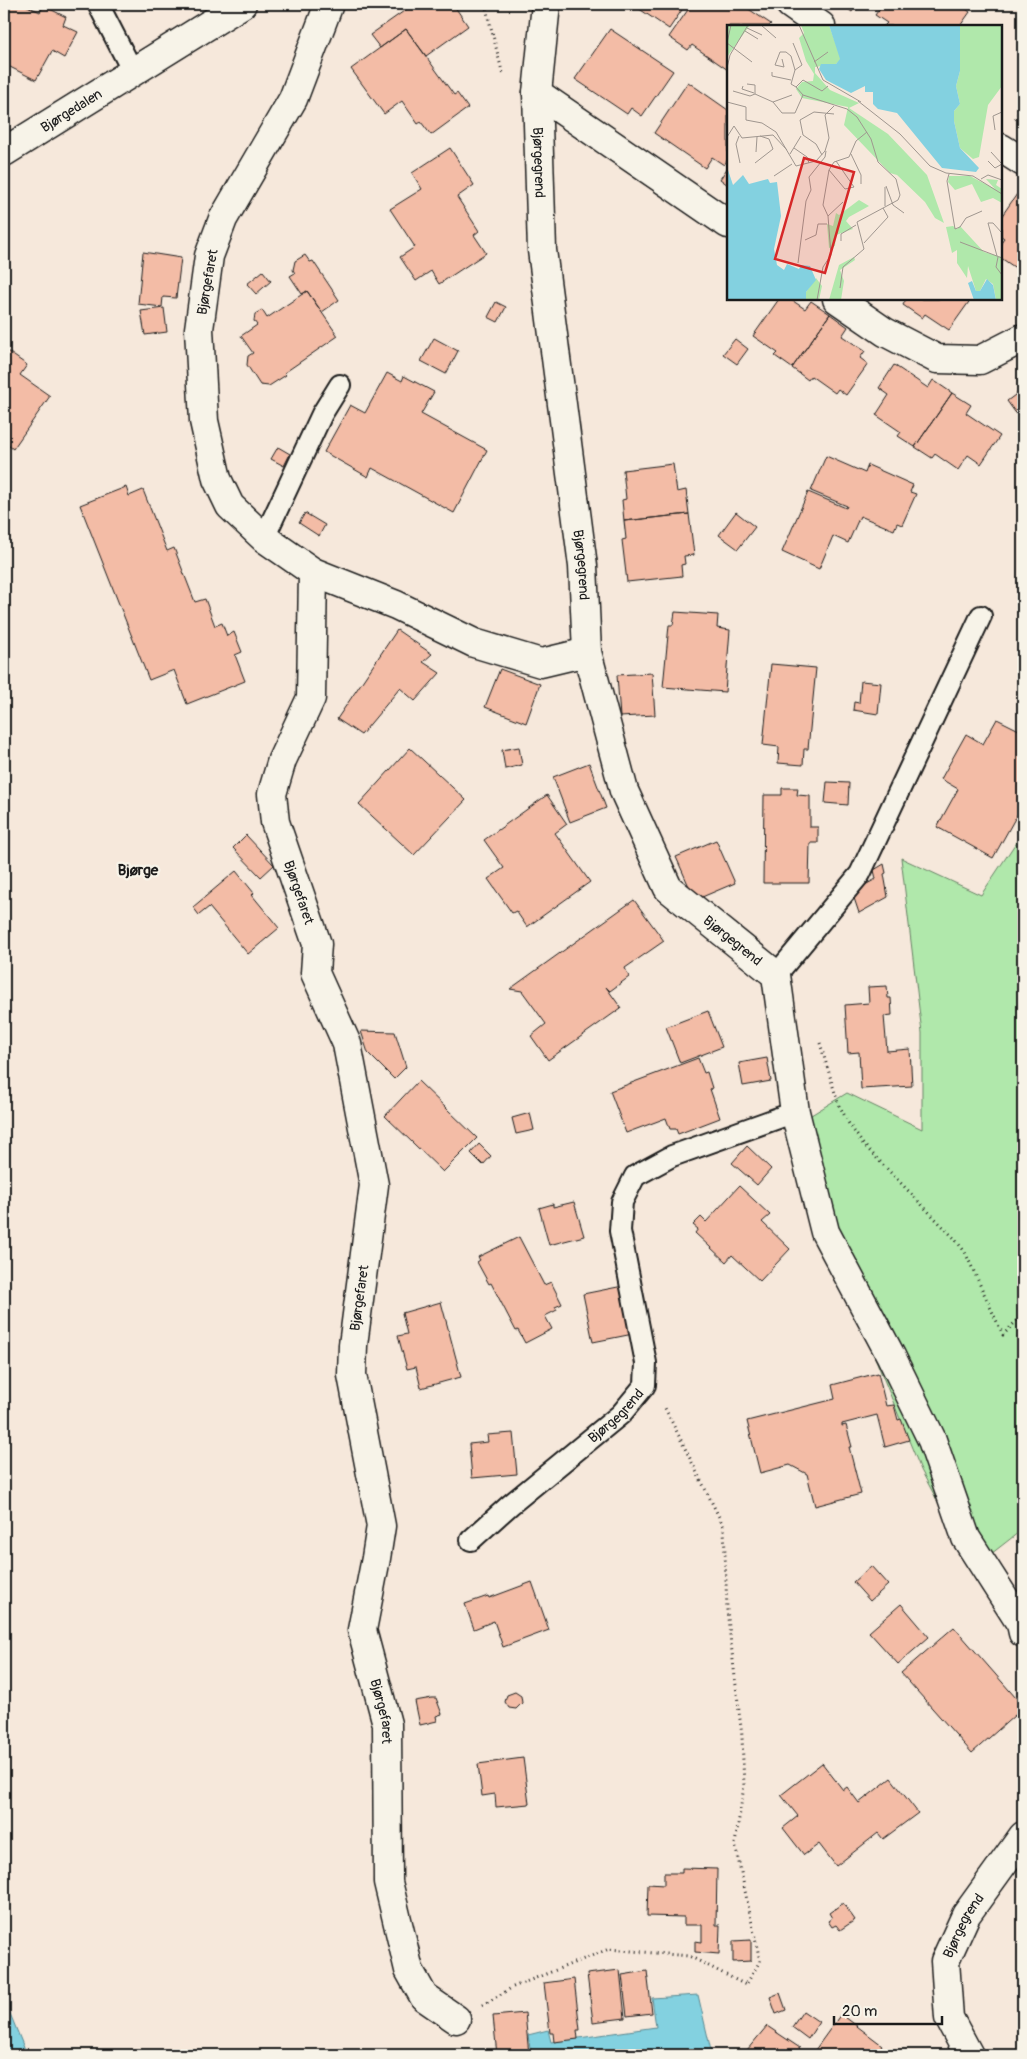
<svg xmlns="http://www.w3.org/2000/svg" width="1027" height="2059" viewBox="0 0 1027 2059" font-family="Pangolin,sans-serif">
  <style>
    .green { fill: #b0e8ab; stroke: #668264 }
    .water { fill: #83d1e0; stroke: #5a8992 }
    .building { fill: #f3bca6; stroke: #1c1c1c }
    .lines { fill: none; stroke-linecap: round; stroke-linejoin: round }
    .lane-casing { stroke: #1c1c1c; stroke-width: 24 }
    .street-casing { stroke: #1c1c1c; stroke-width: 31 }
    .path { stroke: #1c1c1c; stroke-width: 3; stroke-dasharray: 1 4; stroke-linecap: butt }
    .lane { stroke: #f7f3e8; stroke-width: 20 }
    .street { stroke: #f7f3e8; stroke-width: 28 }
    .labels { text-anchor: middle; stroke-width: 4.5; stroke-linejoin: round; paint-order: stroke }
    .street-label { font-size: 14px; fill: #1c1c1c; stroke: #f7f3e8 }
    .neighbourhood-label { font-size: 15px; font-weight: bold; fill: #1c1c1c; stroke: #f7f3e8 }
    .inset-road { fill: none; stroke: #9f968f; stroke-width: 1 }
    .view { fill: #d62828; fill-opacity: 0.15; stroke: #d62828; stroke-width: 2.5 }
    .inset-edge { fill: none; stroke: #1c1c1c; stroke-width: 2.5 }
  </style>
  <rect width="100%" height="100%" fill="#f6e8db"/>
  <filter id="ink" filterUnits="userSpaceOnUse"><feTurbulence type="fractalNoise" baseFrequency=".02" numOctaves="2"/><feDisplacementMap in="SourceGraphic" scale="10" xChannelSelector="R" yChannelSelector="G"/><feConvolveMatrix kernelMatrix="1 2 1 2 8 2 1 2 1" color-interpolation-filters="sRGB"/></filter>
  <g filter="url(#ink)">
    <path class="green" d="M1023,832V1289L1022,1291L1023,1529L973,1568L921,1470L867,1338L803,1120L847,1093L922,1129V1033L901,858L981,895Z"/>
    <path class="water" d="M698,1995L712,2055H531L528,2035L548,2030L551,2042L656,2027L652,1998Z
      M4,1999L27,2055H4Z"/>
    <path class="building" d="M6,4H23L40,12L44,6L66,17L63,25L78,32L64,58L52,51L36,80L4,64V8Z
      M414,4H453L468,26L426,56L406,29L380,48L370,35Z
      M632,4H686L669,29Z
      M692,4H741L771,24L769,26H728V70L692,45L688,50L669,37Z
      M841,4H857L852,12Z
      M883,4H959L970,12L960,26H884L887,23L875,15Z
      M406,29L454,95L457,93L468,108L431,135L421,122L418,124L402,101L384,114L351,69Z
      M610,29L673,71L642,116L631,108L627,114L575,79Z
      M688,82L728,110V159L724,165L712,157L705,168L654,133Z
      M450,148L474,185L457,197L479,231L474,235L486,253L439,284L431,271L416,281L400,257L415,247L390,209L422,189L412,173Z
      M728,167V185L720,179Z
      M1017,194L1023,198V273L1001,258V242L1004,238L1001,236V217Z
      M143,252L181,258L176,298L163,297L162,307L138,304Z
      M305,255L310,262L313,261L339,300L322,312L307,291L302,294L290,276L295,273L293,270L295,261Z
      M263,271L271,281L256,294L247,284Z
      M307,291L338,336L284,373L286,375L269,386L260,385L247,365L248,356L253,353L241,336L257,325L254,321L255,314L262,310L267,318Z
      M779,299H790L805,309L811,301L830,314L792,368L775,356L778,353L753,336Z
      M906,299H971L949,330L925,314L922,318L903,305Z
      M496,302L506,307L498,322L488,317Z
      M164,308L167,332L145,335L141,311Z
      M830,314L848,327L842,336L865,351L860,358L868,364L846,395L838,389L835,393L811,376L808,380L792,368Z
      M434,338L458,351L446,374L421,361Z
      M735,339L748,349L737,364L723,354Z
      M4,349L27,365L20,375L50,396L13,449L4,442Z
      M894,365L928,388L933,380L952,393L915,447L898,436L901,432L876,415L889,395L879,388Z
      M387,373L402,381L404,376L434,392L421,414L487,450L454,513L372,468L368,477L324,452L350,405L365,413Z
      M1023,389V423L1007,401Z
      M952,393L971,405L966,413L1000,436L981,464L968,455L958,470L935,454L932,458L915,447Z
      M278,447L290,454L284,466L271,459Z
      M826,456L865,473L868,465L913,485L910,492L916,494L902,525L897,523L894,530L860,516L848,543L833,536L819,569L782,552L808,492L846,508L847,506L811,491Z
      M673,464L677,492L686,490L689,514L624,521L622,500L626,499L623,470Z
      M126,487L129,496L143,490L167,551L174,548L195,602L205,599L215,626L222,623L227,636L234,632L242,652L235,655L245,681L187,704L174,670L149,680L80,505Z
      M736,512L755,527L738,549L719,535Z
      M305,513L325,525L319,536L299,523Z
      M689,514L694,555L684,556L685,564L681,565L682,576L627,582L622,540L626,539L624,521Z
      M675,612L718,615L717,628L730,630L725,692L663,687L669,625H673Z
      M397,630L432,654L423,662L440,673L415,701L400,688L361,735L337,719Z
      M771,664L816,668L808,749H804L803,765L778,763L779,747L763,745Z
      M500,669L540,684L526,723L485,707Z
      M652,673L655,715L620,717L617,675Z
      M861,681L881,683L878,714L853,710L854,702L859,703Z
      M997,719L1023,732V804L993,858L937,827L958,789L941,779L966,734L983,744Z
      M519,747L522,765L505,769L502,750Z
      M410,748L466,800L414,855L359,804Z
      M589,763L606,808L570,822L553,777Z
      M827,782L849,783L848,805L825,803Z
      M782,788H798L797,795L810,796V827H818V843H810L809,883H763L764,795H782Z
      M547,795L567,824L555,833L590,882L527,927L516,911L512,913L488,879L504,868L484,840Z
      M246,835L274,865L261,877L233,848Z
      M716,840L735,883L695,900L676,857Z
      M884,864L886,873L884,874L888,897L859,913L852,892L876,879L874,870Z
      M236,871L254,893L252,895L279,928L248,954L209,907L199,915L193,907Z
      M634,900L664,941L625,968L629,977L610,991L606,987L621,1008L548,1060L531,1036L546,1024L522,991L510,989Z
      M887,986L888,998H891L892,1015L884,1016L887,1051L910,1049L912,1086L861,1089L859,1052L848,1053L845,1005L869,1003L868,987Z
      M708,1011L722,1047L680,1063L666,1027Z
      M361,1031L395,1032L406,1067L394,1079L368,1053Z
      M698,1058L704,1073L707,1072L712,1088L710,1089L720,1118L678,1134L676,1129H670L666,1118L626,1133L610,1091Z
      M767,1058L771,1081L743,1086L739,1063Z
      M418,1081L477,1138L443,1172L385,1116Z
      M530,1113L534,1130L516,1134L512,1118Z
      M479,1144L491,1156L483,1165L471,1153Z
      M747,1146L771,1169L757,1185L732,1163Z
      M739,1186L770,1215L762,1222L790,1249L760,1281L732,1255L726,1262L695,1233L698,1229L693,1225L701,1217L706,1222Z
      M574,1202L584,1236L549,1245L539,1208L553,1204V1207Z
      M519,1237L544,1285L551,1282L562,1304L555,1307L557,1310L545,1316L552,1329L525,1343L518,1330L516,1331L491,1283L489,1284L477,1262L480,1260L478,1257Z
      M623,1286L633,1334L593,1342L583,1294Z
      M441,1302L461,1377L421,1388L416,1367L407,1369L398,1336L407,1334L402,1313Z
      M878,1373L886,1406L894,1405L898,1420L901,1419L909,1440L885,1447L877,1415L842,1424V1426L846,1425L852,1447H849L861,1494L815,1506L807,1474L790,1465L760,1473L747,1421L835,1399L832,1385Z
      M513,1433L517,1474L472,1478L469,1444L488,1442L487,1435Z
      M871,1566L888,1585L870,1601L853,1582Z
      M532,1582L549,1630L503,1647L494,1621L474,1629L465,1604L488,1596L489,1598Z
      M901,1604L929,1637L898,1664L869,1632Z
      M954,1627L1023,1706V1708L972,1753L901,1673Z
      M515,1692L521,1696L522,1703L516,1709L509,1708L505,1702L507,1695Z
      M432,1698H436L442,1714L436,1716L437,1721L420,1725L415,1701Z
      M523,1758L529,1804L496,1807L495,1794L482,1796L478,1764Z
      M822,1763L843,1790L847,1787L859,1803L891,1778L918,1813L883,1839L878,1833L836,1866L819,1844L804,1855L783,1828L798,1816L781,1795Z
      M682,1868L717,1869L716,1925H720L719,1954L695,1952V1941L702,1942V1925H684V1917L647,1916L648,1884L664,1885V1873H682Z
      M843,1903L855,1920L840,1930L836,1925L832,1927L828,1921L832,1918L829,1913Z
      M751,1940V1961L733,1962V1941Z
      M620,1970L625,2018L593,2022L587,1974Z
      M647,1971L652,2013L627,2016L622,1975Z
      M574,1979L580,2030H577L578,2039L554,2042L553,2033H550L544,1983Z
      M780,1993L786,2010L776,2014L770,1997Z
      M803,2011L819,2022L808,2039L792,2027Z
      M525,2013L529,2055H497L493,2016Z
      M841,2014L882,2045L875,2055H821L815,2050Z
      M767,2026L800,2048L795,2055H747L749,2051L747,2050Z"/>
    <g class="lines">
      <defs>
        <g id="lane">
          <path d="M98,4L133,72"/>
          <path d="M264,538L322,414L340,385"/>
          <path d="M776,975L860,874L981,616"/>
          <path id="s1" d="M471,1540L510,1505L621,1414L645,1385L646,1363L620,1231L622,1202L635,1176L672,1156L795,1112"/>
        </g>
        <g id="street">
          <path id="s2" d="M329,4L293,99L223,219L209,256L199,329L204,421L217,479L230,506L264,538L313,572L311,698L282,760L272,794L275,822L317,944L315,973L347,1044L374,1185L353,1345L352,1375L381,1526L376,1558L362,1630L387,1724L388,1882L409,1970L424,1997L456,2019"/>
          <path id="s3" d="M546,4L537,93L542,250L583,566L587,652L624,791L668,888L776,975L795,1112L825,1232L891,1356L932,1440L966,1538L1021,1624L1023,1633"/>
          <path d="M790,4L821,26"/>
          <path d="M537,93L728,224"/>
          <path d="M1001,148L1023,162"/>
          <path id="s4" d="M4,152L242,4"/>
          <path d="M837,299L885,332L937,359L980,360L1023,338"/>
          <path d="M313,572L396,605L474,643L541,663L587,652"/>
          <path id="s5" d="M969,2055L949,2018L945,1961L966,1915L1023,1836"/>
        </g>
      </defs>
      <use href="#lane" class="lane-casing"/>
      <use href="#street" class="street-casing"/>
      <path class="path" d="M485,4L502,71L505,75
        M1015,119L1023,106
        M820,1043L838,1103L849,1124L863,1144L954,1238L965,1252L1003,1335L1023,1314
        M483,2005L513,1987L609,1949L689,1956L746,1985L760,1961L735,1844L744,1786L742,1736L727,1610L724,1527L664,1406"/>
      <use href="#lane" class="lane"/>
      <use href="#street" class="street"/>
    </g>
  </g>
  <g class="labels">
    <g class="street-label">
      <text dy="5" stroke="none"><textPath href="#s4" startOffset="79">Bjørgedalen</textPath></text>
      <text dy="5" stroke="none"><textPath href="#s3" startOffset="159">Bjørgegrend</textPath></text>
      <text transform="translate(207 282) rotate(-80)" y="5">Bjørgefaret</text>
      <text dy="5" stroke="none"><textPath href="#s3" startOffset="564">Bjørgegrend</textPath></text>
      <text dy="5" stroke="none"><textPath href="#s2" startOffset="974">Bjørgefaret</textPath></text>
      <text dy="5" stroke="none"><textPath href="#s3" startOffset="985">Bjørgegrend</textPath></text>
      <text transform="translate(359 1298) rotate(-82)" y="5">Bjørgefaret</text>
      <text dy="5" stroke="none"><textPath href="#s1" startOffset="191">Bjørgegrend</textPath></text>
      <text dy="5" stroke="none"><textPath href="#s2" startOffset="1814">Bjørgefaret</textPath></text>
      <text dy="5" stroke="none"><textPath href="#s5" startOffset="139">Bjørgegrend</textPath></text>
    </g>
    <g class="neighbourhood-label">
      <text x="138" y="875">Bjørge</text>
    </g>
  </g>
  <g transform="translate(727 25)">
    <rect width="275" height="275" fill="#f6e8db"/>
    <path d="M1,0H23L0,32V3ZM74,0H102L114,34L109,39L88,42V48L103,65L132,78L122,83L161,109L200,150L217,198L208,193L198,177L170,150L163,148L117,100L121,82L75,73L69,64L75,57L86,56L87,49L79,36L72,13L77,8ZM233,0H275V61L261,80L252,132L246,134L233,123L227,96V86L233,79L229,61L233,46ZM222,151H243L268,164L259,154L271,155L269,160L275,164V178L266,173L254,177L245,159L228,165L221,157ZM132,175L142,181L122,192L119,196L126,204L109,210L108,221L102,223L100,199L106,201L109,188L112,190ZM226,201L230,204L233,201L257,227L275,232V275H269L266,259L259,254L253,266H249L241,241L240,253L230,238V225L225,228L219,202ZM127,232L128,235L113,245L117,256L114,275H102L112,240ZM89,253L95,261L92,275H79V267Z" fill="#b0e8ab"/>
    <path d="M102,0H233V46L229,61L233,79L227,86V96L233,123L252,143L249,147L215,143L170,88L151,84L146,79V67H138V61L124,68L99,55L92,44L94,39H109L113,34ZM0,142L6,160L16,150L22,159L41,154L43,158L50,157L54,191L47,224L50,240L57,245L60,239L72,244L74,240L83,241L89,255L79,267V275H0ZM260,254L266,260L269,275H247L241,258L245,256L249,266H253Z" fill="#83d1e0"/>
    <path class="inset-road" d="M4,0L0,18L25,37M34,0L49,13M72,0L96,55L134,77M20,3L35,10M18,6L31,14M66,18L75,40L68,45M55,34L57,42L48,40L53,27H59L64,31L68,45L64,59L69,62M87,37L101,27M0,43L3,30L21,0M45,47V51L64,55M20,59L28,60V69L46,77L55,88H68L76,70M16,61L15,64L27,68M101,61L95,66L76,55L69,62L76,70L120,84L130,92L144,114L151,137L169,154L173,170L171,175L130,197L137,224L116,242L113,263M6,66L23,71L28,69M131,76L173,109L203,141L219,148L246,151L275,169M0,77L19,82V95L35,98L49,107L69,141L89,136L98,126L102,113L98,90L107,81M46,77L65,70M268,105L266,91L275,87M12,111L9,119L13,138M0,112L7,101L15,113L46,110L60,125M67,123L80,132L82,138M29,127L30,112M264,127L275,139M63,129L74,111M124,129L134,150V159M95,130L89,119L76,110L73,95L87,87L107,89M261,136L268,143L275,139M28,138L46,124L42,114L33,111M102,145L118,164L127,162L109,136M222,149L220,156L228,204L233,202L239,193L255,186M47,151L65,139M254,154L261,150L275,155M159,161L166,180L177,188M158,181V162M101,191L116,177M78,215L89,210L91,199H100M114,216V209L129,200M233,217L275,233M137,218L161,192L156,183M270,231L261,198H266L275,208M271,232L269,242L275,250M71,238L79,176L84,165L82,152L98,132L99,126M90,275L96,242L104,230L101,191L96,180L102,145L107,137L122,132L129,116L140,107"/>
    <path class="view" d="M77,133L127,147L98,248L48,234Z"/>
    <rect width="275" height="275" class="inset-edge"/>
  </g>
  <rect width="1027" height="2059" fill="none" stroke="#f7f3e8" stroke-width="20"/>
  <rect x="10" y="10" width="1007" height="2039" fill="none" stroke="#1c1c1c" stroke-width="2" filter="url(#ink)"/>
  <path d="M834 2016v8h108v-8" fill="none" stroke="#1c1c1c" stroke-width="2.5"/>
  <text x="842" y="2016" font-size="15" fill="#1c1c1c" stroke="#f7f3e8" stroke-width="4" paint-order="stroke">20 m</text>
</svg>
